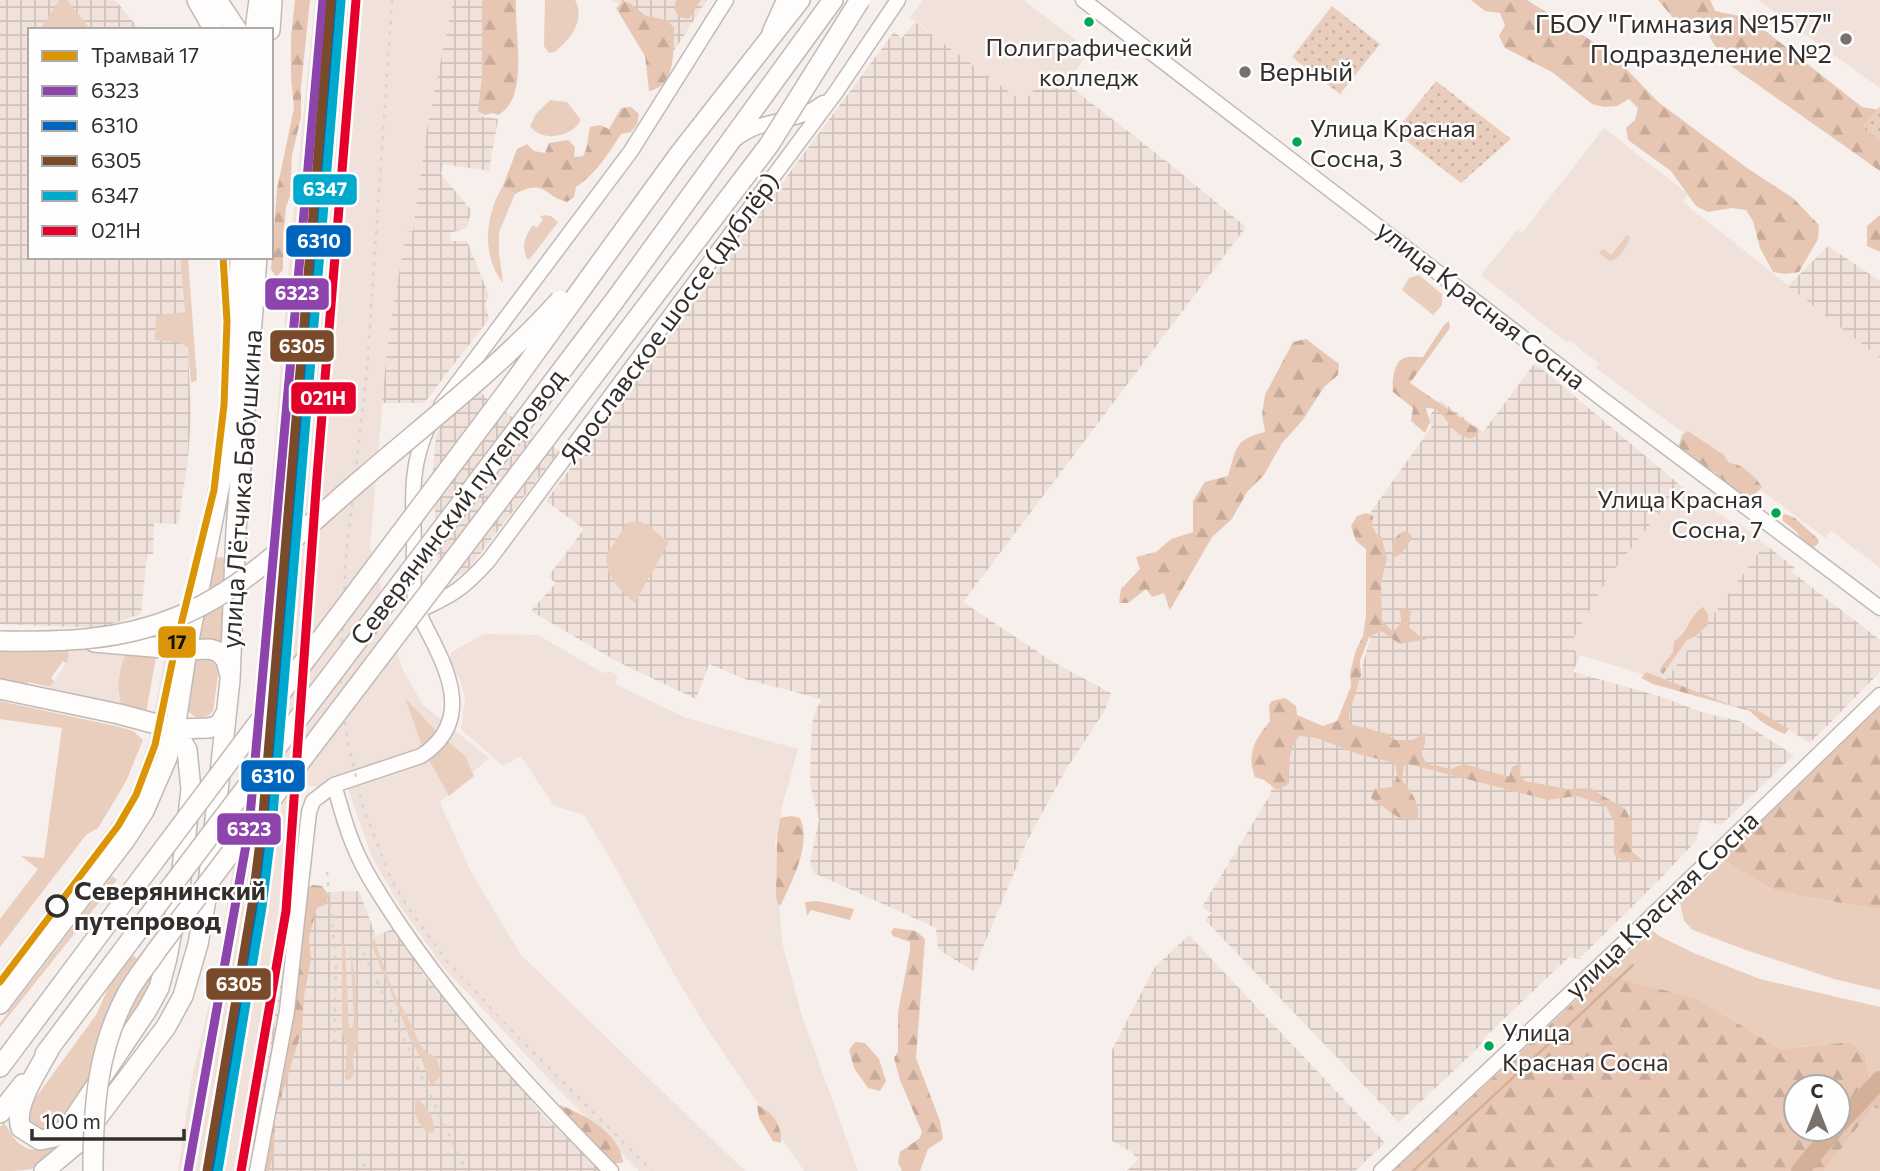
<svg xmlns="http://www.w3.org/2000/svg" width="1880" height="1171" viewBox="0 0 1880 1171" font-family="Commissioner,sans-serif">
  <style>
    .built { fill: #f0e2da }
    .industrial { fill: url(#industrial-grid) }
    .grass { fill: #e9cebe }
    .forest { fill: url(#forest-firs); fill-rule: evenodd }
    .park { fill: url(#park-dots) }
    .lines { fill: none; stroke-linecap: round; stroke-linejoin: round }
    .stream { stroke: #d5b098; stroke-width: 2.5 }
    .river { stroke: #d5b098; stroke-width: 18 }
    .minor-casing { stroke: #c0bab7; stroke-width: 17 }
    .major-casing { stroke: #c0bab7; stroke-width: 22 }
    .minor { stroke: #fefdfc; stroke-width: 14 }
    .major { stroke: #fefdfc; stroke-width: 19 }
    .rail { stroke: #d6d4d3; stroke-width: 2.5; stroke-dasharray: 3.5 7; stroke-linecap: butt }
    .major-bridge-casing { stroke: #c0bab7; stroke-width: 22; stroke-linecap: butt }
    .major-bridge { stroke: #fefdfc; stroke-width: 19 }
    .rail-1-casing { stroke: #fefefe; stroke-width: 14 }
    .rail-2-casing { stroke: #fefefe; stroke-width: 14 }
    .rail-3-casing { stroke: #fefefe; stroke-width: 14 }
    .rail-4-casing { stroke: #fefefe; stroke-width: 14 }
    .rail-5-casing { stroke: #fefefe; stroke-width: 14 }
    .rail-1 { stroke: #8e44ad; stroke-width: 9 }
    .rail-2 { stroke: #0065bd; stroke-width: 9 }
    .rail-3 { stroke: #7a4b2a; stroke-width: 9 }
    .rail-4 { stroke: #00a9ce; stroke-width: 9 }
    .rail-5 { stroke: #e4002b; stroke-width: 9 }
    .tram-1-casing { stroke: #fefefe; stroke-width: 12 }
    .tram-1 { stroke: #da9406; stroke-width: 7 }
    .bus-dot { fill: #00a651; stroke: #fefefe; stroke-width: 2.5 }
    .poi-dot { fill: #77726e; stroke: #fefefe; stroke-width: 2.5 }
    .stop-dot { fill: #fefefe; stroke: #332e2b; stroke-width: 3.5 }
    .labels { text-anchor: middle; stroke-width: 5; stroke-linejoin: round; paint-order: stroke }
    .bus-label { font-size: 24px; fill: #332e2b; stroke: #fefefe; text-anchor: start }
    .poi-label { font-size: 26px; fill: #332e2b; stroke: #fefefe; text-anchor: end }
    .street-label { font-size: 26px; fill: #332e2b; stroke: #fefefe }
    .stop-label { font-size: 26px; font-weight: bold; fill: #332e2b; stroke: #fefefe; text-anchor: start }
    .line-badge { stroke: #fefefe; stroke-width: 2.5 }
    .badge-label { font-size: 19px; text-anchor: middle; font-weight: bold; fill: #fff }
    .pale-badge-label { font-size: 19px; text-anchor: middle; font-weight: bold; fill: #111 }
  </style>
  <defs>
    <pattern id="industrial-grid" width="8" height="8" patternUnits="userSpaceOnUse" patternTransform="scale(1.75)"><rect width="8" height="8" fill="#f0e2da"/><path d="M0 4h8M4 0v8" fill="none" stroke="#cec2bb"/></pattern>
    <pattern id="forest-firs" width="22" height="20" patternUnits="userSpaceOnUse" patternTransform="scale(1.75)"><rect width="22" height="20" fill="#e7c7b3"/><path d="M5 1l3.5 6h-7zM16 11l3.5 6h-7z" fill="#c7ab9a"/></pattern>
    <pattern id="park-dots" width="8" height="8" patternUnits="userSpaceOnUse" patternTransform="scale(1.75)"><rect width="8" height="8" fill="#e9cebe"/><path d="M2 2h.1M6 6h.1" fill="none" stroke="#c8b1a3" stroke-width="1.8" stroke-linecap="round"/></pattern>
  </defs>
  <rect width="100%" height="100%" fill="#f6efeb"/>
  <path class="built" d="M315,0H455L453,1L427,128L413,232L388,340L370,547L402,668L423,705L489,758L440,802L471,872L521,955L745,1171H639L559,1090L444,968L400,906L372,857L348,789L301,785L287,940L246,1171H178L191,1082L215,979L242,813L261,616L292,230Z
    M923,0H1024L1090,51L1066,83L1049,71L1024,104L910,17Z
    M1880,0V88L1759,1V0Z
    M1604,128L1688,194L1683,202L1880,358V568L1831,531L1825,538L1596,368L1599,363L1578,348L1579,347L1571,341L1566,342L1481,275L1517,230L1522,233Z
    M1681,486L1735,525L1738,522L1765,544L1665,681L1580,655L1568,646L1609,576Z
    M484,634L538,635L603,673L611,671L618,676L615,684L686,718L798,749L783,803L775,841L782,942L802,1016L858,1171H804L706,1027L671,969L614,865L584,815L554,806L521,756L503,766L461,729L465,698L460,679L447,664L452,652Z
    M64,645L135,652L121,674L118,696L123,707L48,690L69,659L68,650Z
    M165,655L175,658L164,714L149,769L132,806L110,840L0,986V970L103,835L125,802L135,781L150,737Z"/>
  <path class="industrial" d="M0,0H115L140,30H30V257H180L188,348L191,416L188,459L178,524L154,523L153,554H147L141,614L99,628L0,624Z
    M455,0H501L481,116L498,119L489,171L443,164L441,174L471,210L467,228L450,233L451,241H467L489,295L485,304L489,319L424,403H382L388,340L406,232L413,231L427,128L453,1Z
    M611,0H707L672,54L618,3Z
    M915,22L1024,103L1049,70L1170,164L1246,227L963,602L1053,662L1111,693L1105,710L1065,771L1028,839L973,971L938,949L936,928L814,873L810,863L819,820L810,784L811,744L813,716L822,699L745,679L709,664L696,699L616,661L531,611L556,583L548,577L584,529L546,501L894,32L902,38Z
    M1828,246L1880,281V358L1788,286Z
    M1535,363L1681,486L1609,576L1569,646L1580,655L1573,672L1659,696L1704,713L1740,721L1794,755L1721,825L1701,820L1696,841L1659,880L1579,959L1569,957L1487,1035L1478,1048L1399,1122L1205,920L1212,913L1202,907L1270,795L1287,726L1333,737L1355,692L1378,610L1371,545L1358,530L1432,426L1426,422L1440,400L1483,432Z
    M479,390L486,398L559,451L467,571L458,576L438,577L433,468L436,436L442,423Z
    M1765,544L1795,568L1792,572L1880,640V672L1810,743L1757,710L1733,706L1665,681Z
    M359,891L376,936L395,928L423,974L479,1041L515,1078L540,1112L601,1171H246L287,940L291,893Z
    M1189,935L1385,1143L1355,1171H1127L1138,1159L1130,1151L1112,1141V1050L1154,968Z"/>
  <path class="grass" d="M59,0H67L91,30H40Z
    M545,0H575C586,21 570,39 555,52L549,53L544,46Z
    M550,100L567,102L581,120C572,137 542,143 530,126L536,114Z
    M503,186L515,194L499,232V253L503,283C481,255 485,215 503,186Z
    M544,215L551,216L558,222L530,259H527C521,246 525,236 533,225L537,228L543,219L540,217Z
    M1627,235L1630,237C1629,246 1618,259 1610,261L1599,253L1603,249L1611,255Z
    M180,257H188L197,380L191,383L188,348L179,342L155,340L156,316L185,312Z
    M1419,275L1442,294V305L1433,315L1402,290L1409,278Z
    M636,521L642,522L669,542L635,603C620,590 604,576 607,554L627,523Z
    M221,557L227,560L223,644L212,640L200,641L214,563L216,558Z
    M0,642L67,647L69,655L67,664L63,661L51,678L54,681L50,687L28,682L27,685L0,680Z
    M126,654L156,657L146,713L123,707C115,696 119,666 126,654Z
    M201,658L212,660L219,669L213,711C204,722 193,719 186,708L192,662Z
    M405,698L439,734L465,756L474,776L449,796L423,749Z
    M0,701L120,727L133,731L143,740L126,781L115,800L98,828L86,835L0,947V919L38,869L21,856L44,858L62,728L0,719Z
    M1724,861L1775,891L1880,910V990L1834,979L1746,950L1693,930L1684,921L1680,902Z
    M112,876L117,880L0,1027V1023Z
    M1652,930L1659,936L1696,954L1760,979L1880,1007V1069L1870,1083L1865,1055L1851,1042L1780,1049L1698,999L1604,974Z
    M339,936L345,947L349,1027L351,1030L354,1020L350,945L355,979L358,1044L353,1058L354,1074L349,1080L345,1079L347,1046L342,1032V944Z
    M374,939C382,960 388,981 398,1001C401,1008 406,1013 409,1020C420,1039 414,1046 437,1058L441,1073L439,1078L431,1086L422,1060L411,1041L370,941Z
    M147,946L160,954C140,1019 92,1073 53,1128L41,1132L29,1124V1109L31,1104L96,1015L111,982L129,954L137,958Z
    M416,1098C427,1106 435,1117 434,1132L427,1133C416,1121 413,1114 416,1098Z
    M1873,1107L1880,1109V1171H1824Z
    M4,1123C8,1127 10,1133 14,1138C27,1155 46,1151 63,1143C49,1171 27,1171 0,1171V1127Z"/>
  <path class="forest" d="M295,0H310L301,87V117L292,155L290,196L286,207L283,239V270L276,277L271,269L277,189L294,108L291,78V36Z
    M482,0H516C514,31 530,99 498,115L493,113L484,115L478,111L482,76Z
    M676,0H701L689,19L679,17L674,8Z
    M1471,0H1527L1611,53L1658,102L1747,168L1793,198L1819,225L1818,239L1799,272L1785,274L1773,272L1760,248L1753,221L1746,210L1732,208L1708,212L1696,206L1671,171L1628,140L1626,128L1635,120L1638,108L1629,99L1617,106L1604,107L1592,104L1552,72L1505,48L1499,36L1505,25L1500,13L1485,11Z
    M1658,0H1710L1715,11L1749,18L1862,107L1880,110V171L1724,61L1705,29L1675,20Z
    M624,1L630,3L646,16L667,20L674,28C673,49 677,86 649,91L645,56L616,8Z
    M631,107L639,114L637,124L631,132L621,134C608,154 596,174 576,187L574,197L567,202C543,196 546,178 515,194L503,186L517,149L527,144L534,151L545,153L549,143L568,140L575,147L574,157L583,156C589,146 587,138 590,127L600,125L609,129L621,108Z
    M1880,215V252L1867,246V226Z
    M1449,321L1450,328L1410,383L1477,429L1478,435L1470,439C1464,437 1458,434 1454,430C1444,420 1442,407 1426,408L1430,422L1425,433L1411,421L1413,408L1393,392C1392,382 1393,363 1404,358C1409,356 1418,357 1423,357L1444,325Z
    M1306,339L1339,364L1338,375L1324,387L1302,421L1282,443L1264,475L1247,492L1232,519L1212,537L1170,610L1164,593L1152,597L1146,589L1128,603H1119L1121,589L1140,569L1136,557L1156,552L1171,539L1193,532V501L1205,482L1228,476C1237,447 1234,440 1265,432L1262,415L1265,395L1293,342Z
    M1688,431L1724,455C1728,464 1730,463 1738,465C1747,469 1757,479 1762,487L1751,499C1736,499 1720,485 1715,472L1703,468L1681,453L1679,445L1682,435Z
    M1366,513L1373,516L1372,526L1377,535L1381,536L1387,558L1381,583L1382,620L1393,632L1401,623L1400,608L1411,611L1409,627L1420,637L1428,639L1400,644L1381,631L1369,637L1360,661L1361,675L1349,714L1350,724L1388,734L1395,740H1413L1425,732V744L1421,754L1427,764L1451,769L1464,764L1509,777L1512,767L1521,763L1520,775L1525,781L1567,789L1590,788L1625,809L1632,822L1631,851L1641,859C1632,864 1620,861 1614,854V821L1605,805L1577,796L1548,800L1408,764L1404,766L1402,780C1411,792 1421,803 1418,820L1399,818L1371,798L1374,789L1393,787L1397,775L1395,763L1358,754L1317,738L1299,736C1287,751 1290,767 1289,784L1277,790L1264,780L1255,777C1246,753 1255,740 1270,721L1269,705L1272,701L1285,698L1296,706L1297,715L1323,726L1337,721L1351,686L1350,673L1356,650L1363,636L1366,615V549L1356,541L1351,526L1357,516Z
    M1785,514L1795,518L1818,539L1819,543L1814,547L1805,546L1797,532L1783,521L1782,515Z
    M1403,531L1411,534L1412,538L1403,552L1395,558L1392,549L1396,537Z
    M1703,607L1708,614V625L1696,636L1687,640L1663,674L1659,670L1673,652L1674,641C1689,633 1689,615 1703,607Z
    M1646,672L1733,706L1757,710L1789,729L1785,734C1772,729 1759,721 1750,711L1653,684L1641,678Z
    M1880,704V910L1775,891L1724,861L1720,854L1730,851Z
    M791,816L800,818C812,845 792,880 781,905L778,904L776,897L777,836L780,818Z
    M312,885L322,886L328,894L327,904L317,908L309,937L311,959L304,996L302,1029L275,1118L274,1152L269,1171H257L280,1069L287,1049L304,891Z
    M817,901L854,909L850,920L811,910L807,916L805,902Z
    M894,928L916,931L925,939L916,1058L940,1121L943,1139L928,1149L920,1171H902L898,1162L900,1152L920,1138L922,1132L900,1080L894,1058L898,1052V1012L910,950V942L893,936L891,932Z
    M1604,974L1698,999L1780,1049L1851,1042L1865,1055L1870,1082L1880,1069V1109L1873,1107L1824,1171H1393ZM1796,1087H1838V1129H1796Z
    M855,1042L865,1043L879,1059L886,1081L880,1091L868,1088L854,1068L849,1050Z
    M560,1105C585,1115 619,1132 623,1162L615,1164C596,1147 579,1129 560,1112Z
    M757,1105C774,1112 782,1126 781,1143L773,1141L759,1118Z"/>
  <path class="park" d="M1332,6L1380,44L1340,94L1292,57Z
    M1436,81L1511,139L1461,183L1395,132Z
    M1879,107L1880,108V141L1862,127Z"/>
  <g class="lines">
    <path class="stream" d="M1413,1171L1633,965"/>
    <path class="river" d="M1838,1125L1880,1080
      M1800,1171L1835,1129"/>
    <defs>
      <path id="minor" d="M1083,0L1605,401L1880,608
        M770,31L784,0
        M737,138C764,117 795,125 823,103
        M441,405L631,151L726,0
        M418,611C453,595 463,589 489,560L836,92L898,0
        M334,785C341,807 346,830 356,851C367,877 384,901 399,924C460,1014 535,1094 611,1171
        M257,1171L287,1011L309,812L313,801L334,785L421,756C464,728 456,688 436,648C429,632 418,617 415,599C412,582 414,563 414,545C413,503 409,465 429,425
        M1381,1171L1628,939L1880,695"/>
      <path id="major" d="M197,0L214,30
        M217,0L237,30
        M255,30L259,0
        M270,30L272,0
        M595,270L680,153L800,0
        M615,300L833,0
        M94,642L187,650L210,649L219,652L226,660L229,672
        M0,689L119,714L175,729L209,728L219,725L226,713
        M0,1004L125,840L144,811L167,758L175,729L187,650L225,459L239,302L240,257
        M51,1046C41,1066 12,1106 21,1128L40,1140L55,1137L68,1127L147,1010L159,988L167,958L180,887L191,789L187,750L175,729
        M45,1054L130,941
        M0,1067L107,924
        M0,1113L23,1084
        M44,1171L80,1141L166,1027L183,996L198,944L207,894L230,680L236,530L257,257"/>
    </defs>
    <use href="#minor" class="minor-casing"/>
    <use href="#major" class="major-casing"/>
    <use href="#minor" class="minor"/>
    <use href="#major" class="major"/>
    <path class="rail" d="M392,0L367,369L346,557L340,677L347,738L363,807L391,879L407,906L447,961L516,1035L652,1171
      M327,872L336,964L334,1043
      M359,943L466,1171
      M364,1153V1171"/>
    <defs>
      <path id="major-bridge" d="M0,641C61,642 120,641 177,617C247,589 306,526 363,478C428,422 503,364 560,300
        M107,924L509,389L595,270
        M130,941L615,300
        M93,1171C93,1109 97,1049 127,994C135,979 148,964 157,950L769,145L860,0"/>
    </defs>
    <use href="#major-bridge" class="major-bridge-casing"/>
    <use href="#major-bridge" class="major-bridge"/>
    <defs>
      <path id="rail-1" d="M188,1171L249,828L323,0"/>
      <path id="rail-2" d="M215,1171L260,906L269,825L339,0"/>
      <path id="rail-3" d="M207,1171L252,905L262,826L331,0"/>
      <path id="rail-4" d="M218,1171L262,907L272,827L341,1"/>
      <path id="rail-5" d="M241,1171L286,911L317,476L356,0"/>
    </defs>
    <use href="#rail-1" class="rail-1-casing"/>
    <use href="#rail-2" class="rail-2-casing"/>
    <use href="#rail-3" class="rail-3-casing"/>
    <use href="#rail-4" class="rail-4-casing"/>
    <use href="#rail-5" class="rail-5-casing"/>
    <use href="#rail-1" class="rail-1"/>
    <use href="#rail-2" class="rail-2"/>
    <use href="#rail-3" class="rail-3"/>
    <use href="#rail-4" class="rail-4"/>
    <use href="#rail-5" class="rail-5"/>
    <defs>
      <path id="tram-1" d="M0,982L118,826L136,795L155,745L175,649L214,490L224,405L227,321L223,257"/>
    </defs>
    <use href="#tram-1" class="tram-1-casing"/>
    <use href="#tram-1" class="tram-1"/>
  </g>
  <g class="bus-dot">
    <circle cx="1089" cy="22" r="6"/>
    <circle cx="1297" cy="142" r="6"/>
    <circle cx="1776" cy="513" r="6"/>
    <circle cx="1489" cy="1046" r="6"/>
  </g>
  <g class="poi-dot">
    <circle cx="1846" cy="39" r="7"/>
    <circle cx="1245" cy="72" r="7"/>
  </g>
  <circle class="stop-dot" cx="57" cy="906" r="10"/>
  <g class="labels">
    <g class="bus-label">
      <text x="1089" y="56" text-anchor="middle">Полиграфический<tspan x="1089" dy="30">колледж</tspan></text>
      <text x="1310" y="137">Улица Красная<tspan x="1310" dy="30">Сосна, 3</tspan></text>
      <text x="1763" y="508" text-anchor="end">Улица Красная<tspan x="1763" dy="30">Сосна, 7</tspan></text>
      <text x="1502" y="1041">Улица<tspan x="1502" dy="30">Красная Сосна</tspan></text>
    </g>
    <g class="poi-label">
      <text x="1832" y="33">ГБОУ "Гимназия №1577"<tspan x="1832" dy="30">Подразделение №2</tspan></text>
      <text x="1259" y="81" text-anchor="start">Верный</text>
    </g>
    <g class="street-label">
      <text transform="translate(1481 305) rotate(38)" y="9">улица Красная Сосна</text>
      <text transform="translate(670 318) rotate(-54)" y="9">Ярославское шоссе (дублёр)</text>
      <text transform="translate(242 489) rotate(-86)" y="9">улица Лётчика Бабушкина</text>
      <text transform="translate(458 507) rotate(-53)" y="9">Северянинский путепровод</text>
      <text transform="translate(1662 905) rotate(-44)" y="9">улица Красная Сосна</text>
    </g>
    <g class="stop-label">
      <text x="74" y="900">Северянинский<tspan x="74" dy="30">путепровод</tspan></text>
    </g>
  </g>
  <g class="line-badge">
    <rect x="292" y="173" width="66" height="33" rx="7" fill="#00a9ce"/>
    <rect x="285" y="224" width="67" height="34" rx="7" fill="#0065bd"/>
    <rect x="264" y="277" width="66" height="34" rx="7" fill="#8e44ad"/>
    <rect x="269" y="329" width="66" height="34" rx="7" fill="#7a4b2a"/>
    <rect x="290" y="381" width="67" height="34" rx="7" fill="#e4002b"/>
    <rect x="157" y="625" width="40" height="34" rx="7" fill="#da9406"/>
    <rect x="240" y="759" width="66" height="34" rx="7" fill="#0065bd"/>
    <rect x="216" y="812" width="66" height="34" rx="7" fill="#8e44ad"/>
    <rect x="205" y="967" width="67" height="34" rx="7" fill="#7a4b2a"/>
  </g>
  <g class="badge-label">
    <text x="325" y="196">6347</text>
    <text x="319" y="248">6310</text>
    <text x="297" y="300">6323</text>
    <text x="302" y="353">6305</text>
    <text x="323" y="405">021Н</text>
    <text x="273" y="783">6310</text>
    <text x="249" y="836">6323</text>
    <text x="239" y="991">6305</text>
  </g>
  <g class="pale-badge-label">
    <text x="177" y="649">17</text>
  </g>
  <rect x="28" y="28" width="245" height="231" fill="#fefefe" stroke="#adabaa" stroke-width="2"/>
  <rect x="42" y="51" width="35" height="10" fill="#da9406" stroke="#adabaa" stroke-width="2"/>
  <text x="91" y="63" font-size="21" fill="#332e2b">Трамвай 17</text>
  <rect x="42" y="86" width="35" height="10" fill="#8e44ad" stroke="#adabaa" stroke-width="2"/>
  <text x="91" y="98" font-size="21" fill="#332e2b">6323</text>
  <rect x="42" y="121" width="35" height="10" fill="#0065bd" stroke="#adabaa" stroke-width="2"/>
  <text x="91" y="133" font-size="21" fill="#332e2b">6310</text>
  <rect x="42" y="156" width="35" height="10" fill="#7a4b2a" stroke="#adabaa" stroke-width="2"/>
  <text x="91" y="168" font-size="21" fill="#332e2b">6305</text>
  <rect x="42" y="191" width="35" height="10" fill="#00a9ce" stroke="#adabaa" stroke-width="2"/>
  <text x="91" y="203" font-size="21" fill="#332e2b">6347</text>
  <rect x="42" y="226" width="35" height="10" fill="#e4002b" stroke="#adabaa" stroke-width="2"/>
  <text x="91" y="238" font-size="21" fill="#332e2b">021Н</text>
  <g transform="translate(1817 1108)"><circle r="33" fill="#fefefe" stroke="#adabaa" stroke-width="2"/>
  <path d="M0-5L12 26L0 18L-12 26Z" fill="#77726e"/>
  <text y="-10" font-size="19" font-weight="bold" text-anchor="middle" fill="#332e2b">С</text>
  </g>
  <path d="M32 1129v10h152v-10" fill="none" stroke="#332e2b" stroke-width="3.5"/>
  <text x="42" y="1129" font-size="21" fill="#332e2b" stroke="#fefefe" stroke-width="5" paint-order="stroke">100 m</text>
</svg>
